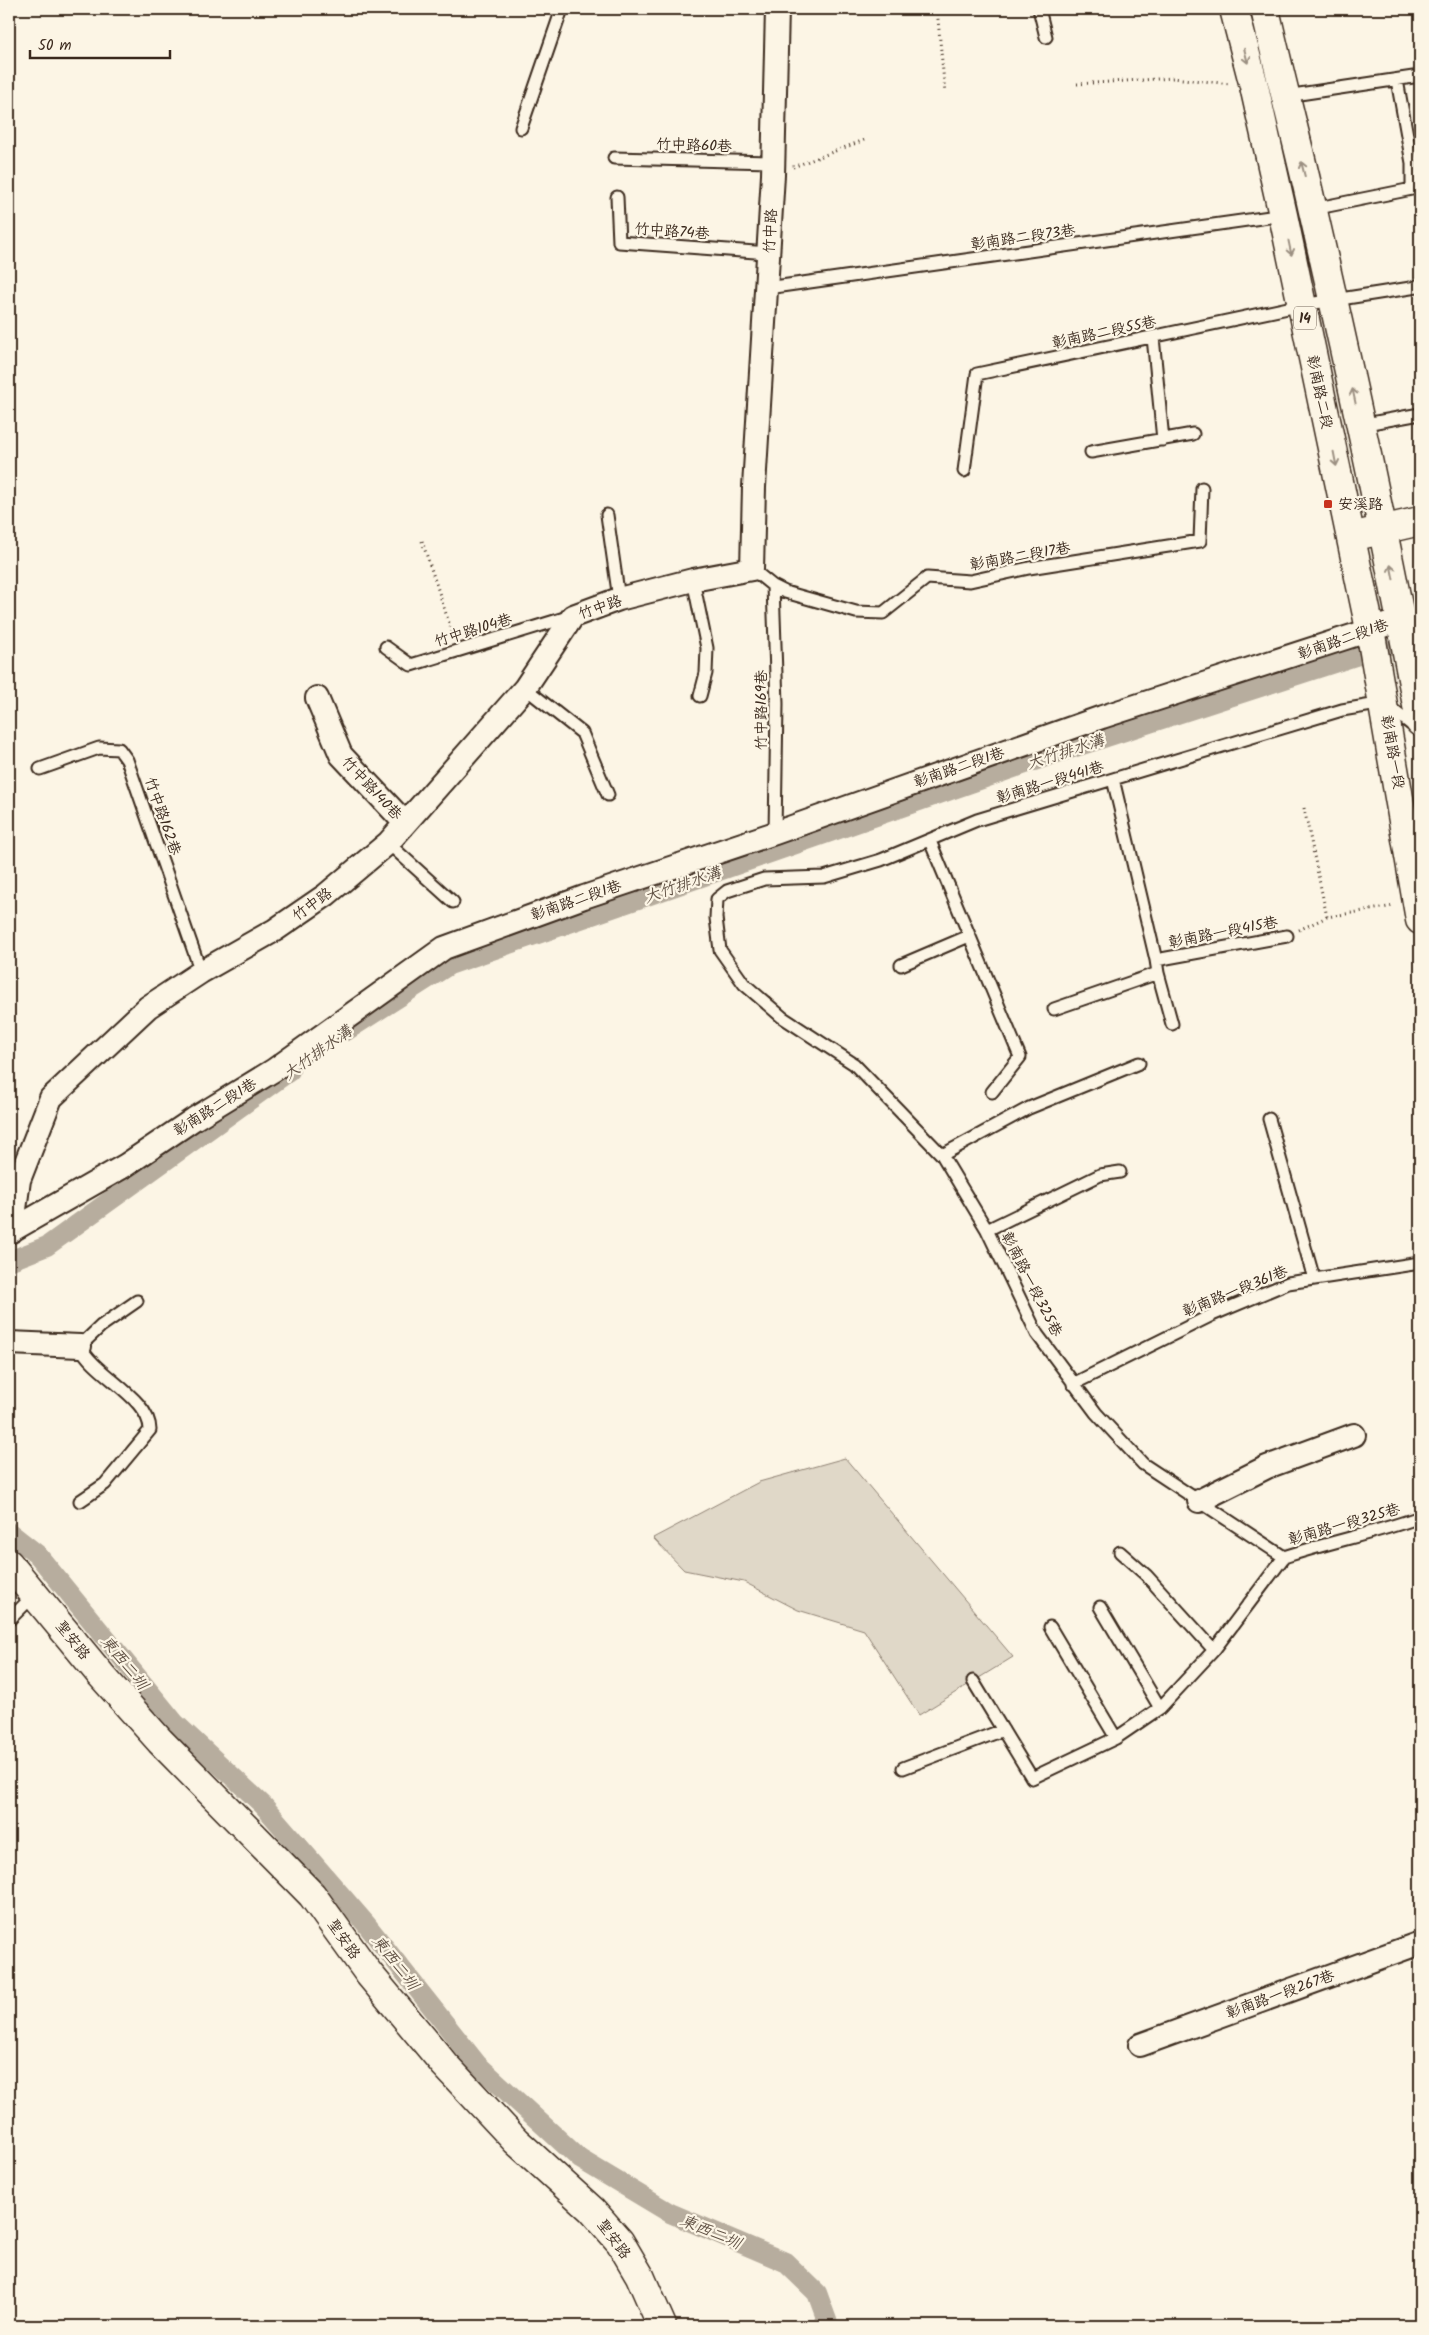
<svg xmlns="http://www.w3.org/2000/svg" width="1429" height="2335" viewBox="0 0 1429 2335" font-family="Kalam,'LXGW WenKai TC',sans-serif">
  <style>
    .green { fill: #e0d8c8; stroke: #8e8173 }
    .lines { fill: none; stroke-linecap: round; stroke-linejoin: round }
    .canal { stroke: #b7ad9e; stroke-width: 20 }
    .lane-casing { stroke: #3b2a1e; stroke-width: 15 }
    .street-casing { stroke: #3b2a1e; stroke-width: 26 }
    .secondary-casing { stroke: #3b2a1e; stroke-width: 31 }
    .primary-casing { stroke: #3b2a1e; stroke-width: 31 }
    .path { stroke: #3b2a1e; stroke-width: 3; stroke-dasharray: 1 4; stroke-linecap: butt }
    .lane { stroke: #fcf5e5; stroke-width: 11 }
    .street { stroke: #fcf5e5; stroke-width: 22 }
    .secondary { stroke: #fcf5e5; stroke-width: 28 }
    .primary { stroke: #fcf5e5; stroke-width: 28 }
    .oneway { stroke: #9c9082 }
    .poi-dot { fill: #c8321e; stroke: #fcf5e5; stroke-width: 2 }
    .labels { text-anchor: middle; stroke-width: 4.5; stroke-linejoin: round; paint-order: stroke }
    .shield { fill: #fcf5e5; stroke: #75675a; stroke-width: 1 }
    .shield-label { font-size: 14px; font-weight: bold; fill: #3b2a1e }
    .street-label { font-size: 15px; fill: #3b2a1e; stroke: #fcf5e5 }
    .poi-label { font-size: 15px; fill: #3b2a1e; stroke: #fcf5e5; text-anchor: start }
    .water-label { font-size: 16px; font-style: italic; fill: #605144; stroke: #fcf5e5 }
  </style>
  <rect width="100%" height="100%" fill="#fcf5e5"/>
  <filter id="ink" filterUnits="userSpaceOnUse"><feTurbulence type="fractalNoise" baseFrequency=".02" numOctaves="2"/><feDisplacementMap in="SourceGraphic" scale="10" xChannelSelector="R" yChannelSelector="G"/><feConvolveMatrix kernelMatrix="1 2 1 2 8 2 1 2 1" color-interpolation-filters="sRGB"/></filter>
  <g filter="url(#ink)">
    <path class="green" d="M845,1458L1013,1657L919,1715L864,1630L798,1610L744,1582L684,1570L653,1538L759,1482Z"/>
    <g class="lines">
      <path class="canal" d="M346,1031L449,965L1054,754L1420,635
        M9,1261L47,1246L290,1071
        M9,1532L37,1554L175,1723L263,1805L366,1924L477,2064L580,2159L670,2213L785,2262L817,2293L829,2326"/>
      <defs>
        <path id="lane" d="M1039,9L1046,37
          M1286,96L1420,76
          M521,128L562,9
          M614,158L774,162
          M617,197L619,242L769,253
          M1313,209L1412,189V163L1397,80
          M767,288L1283,215
          M1153,337L1163,440
          M1360,425L1420,414
          M1091,452L1193,434
          M964,471L977,374L1302,305L1417,287L1420,284
          M607,515L619,599
          M752,569L773,586L785,592L856,612L883,613L927,578L970,581L1029,568L1200,541L1202,488
          M693,580L707,648L706,673L700,696
          M773,586L777,704L775,833
          M386,647L411,665L571,616
          M525,688L582,733L608,795
          M1417,729L1384,703L1342,710L977,820L881,860L824,877L764,879L727,891L717,899L716,918L720,950L744,984L782,1017L854,1064L942,1155L987,1230L1037,1334L1096,1413L1143,1464L1284,1557C1329,1542 1376,1533 1420,1517
          M40,769L99,748L119,749L127,760L201,972
          M1113,779L1156,960L1287,936
          M930,841L1020,1057L992,1092
          M388,843L453,902
          M901,965L969,936
          M1158,973L1172,1024
          M1054,1009L1158,973L1156,960
          M1269,1119L1314,1279
          M942,1155L1029,1108L1139,1063
          M987,1230L1100,1175L1120,1172
          M1073,1384L1212,1315L1288,1283L1420,1263
          M80,1501L105,1484L150,1430C150,1398 94,1375 80,1346L101,1326L137,1301
          M1120,1552L1146,1575L1214,1650
          M1100,1607L1160,1708
          M9,1620L35,1594
          M1050,1627L1116,1738
          M973,1681L1032,1778L1116,1738L1160,1708L1214,1650L1284,1557
          M903,1768L1003,1730"/>
        <path id="street" d="M317,698L341,755L405,823
          M12,1231L19,1180L51,1098L148,1007L201,972L275,930L326,895L388,843L525,688L573,616L619,599L693,580L752,569L754,487L773,175L777,9
          M9,1232L126,1165L194,1119L274,1070L444,948L584,897L775,833L1102,717L1401,620
          M9,1343L80,1346
          M1199,1501L1267,1467L1354,1435
          M1140,2045L1420,1943"/>
        <path id="secondary" d="M1351,537L1420,521
          M9,1564L101,1675L160,1741L312,1895L369,1974L445,2065L516,2141L592,2210L620,2242L640,2276L662,2326"/>
        <path id="primary" d="M1234,9L1254,86L1283,215L1370,629L1420,920
          M1265,9C1280,77 1298,143 1313,211C1352,381 1389,551 1420,722"/>
      </defs>
      <use href="#lane" class="lane-casing"/>
      <use href="#street" class="street-casing"/>
      <use href="#secondary" class="secondary-casing"/>
      <use href="#primary" class="primary-casing"/>
      <path class="path" d="M937,9L945,93
        M1077,84L1173,78L1231,84
        M793,167L867,139
        M422,541L454,638
        M1304,808L1327,917
        M1299,930L1327,917L1394,906"/>
      <use href="#lane" class="lane"/>
      <use href="#street" class="street"/>
      <use href="#secondary" class="secondary"/>
      <use href="#primary" class="primary"/>
    </g>
    <defs><path id="oneway-shaft" d="M-6 0H5M1.5-3L5.5 0L1.5 3" fill="none" stroke-width="1.6" stroke-linecap="round" stroke-linejoin="round" transform="scale(1.25)"/></defs>
    <g class="oneway">
      <use href="#oneway-shaft" transform="translate(1246 56) rotate(76)"/>
      <use href="#oneway-shaft" transform="translate(1303 169) rotate(-104)"/>
      <use href="#oneway-shaft" transform="translate(1290 248) rotate(78)"/>
      <use href="#oneway-shaft" transform="translate(1354 396) rotate(-102)"/>
      <use href="#oneway-shaft" transform="translate(1335 459) rotate(79)"/>
      <use href="#oneway-shaft" transform="translate(1392 572) rotate(-101)"/>
    </g>
  </g>
  <rect class="poi-dot" x="1323" y="499" width="10" height="10" rx="2.5"/>
  <g class="labels">
    <rect class="shield" x="1294" y="306.5" width="22" height="23" rx="4"/>
    <g class="shield-label">
      <text x="1305" y="323">14</text>
    </g>
    <g class="street-label">
      <text transform="translate(694 145) rotate(2)" y="5">竹中路60巷</text>
      <text transform="translate(672 231) rotate(4)" y="5">竹中路74巷</text>
      <text transform="translate(770 231) rotate(-87)" y="5">竹中路</text>
      <text transform="translate(1023 237) rotate(-8)" y="5">彰南路二段73巷</text>
      <text transform="translate(1104 332) rotate(-12)" y="5">彰南路二段55巷</text>
      <text transform="translate(1320 392) rotate(78)" y="5">彰南路二段</text>
      <text transform="translate(1020 556) rotate(-10)" y="5">彰南路二段17巷</text>
      <text transform="translate(600 607) rotate(-19)" y="5">竹中路</text>
      <text transform="translate(473 630) rotate(-17)" y="5">竹中路104巷</text>
      <text transform="translate(1343 639) rotate(-19)" y="5">彰南路二段1巷</text>
      <text transform="translate(761 710) rotate(-90)" y="5">竹中路169巷</text>
      <text transform="translate(1393 752) rotate(80)" y="5">彰南路一段</text>
      <text transform="translate(959 767) rotate(-19)" y="5">彰南路二段1巷</text>
      <text transform="translate(1050 782) rotate(-17)" y="5">彰南路一段441巷</text>
      <text transform="translate(372 788) rotate(47)" y="5">竹中路140巷</text>
      <text transform="translate(163 816) rotate(71)" y="5">竹中路162巷</text>
      <text transform="translate(576 900) rotate(-19)" y="5">彰南路二段1巷</text>
      <text transform="translate(312 904) rotate(-36)" y="5">竹中路</text>
      <text transform="translate(1223 932) rotate(-11)" y="5">彰南路一段415巷</text>
      <text transform="translate(215 1107) rotate(-32)" y="5">彰南路二段1巷</text>
      <text transform="translate(1032 1284) rotate(63)" y="5">彰南路一段325巷</text>
      <text transform="translate(1235 1291) rotate(-22)" y="5">彰南路一段361巷</text>
      <text transform="translate(1344 1524) rotate(-16)" y="5">彰南路一段325巷</text>
      <text transform="translate(73 1640) rotate(51)" y="5">聖安路</text>
      <text transform="translate(344 1939) rotate(55)" y="5">聖安路</text>
      <text transform="translate(1280 1994) rotate(-20)" y="5">彰南路一段267巷</text>
      <text transform="translate(614 2239) rotate(53)" y="5">聖安路</text>
    </g>
    <g class="poi-label">
      <text x="1338" y="509">安溪路</text>
    </g>
    <g class="water-label">
      <text transform="translate(1065 751) rotate(-18)" y="6">大竹排水溝</text>
      <text transform="translate(682 884) rotate(-19)" y="6">大竹排水溝</text>
      <text transform="translate(317 1052) rotate(-36)" y="6">大竹排水溝</text>
      <text transform="translate(125 1662) rotate(51)" y="6">東西二圳</text>
      <text transform="translate(396 1962) rotate(52)" y="6">東西二圳</text>
      <text transform="translate(711 2231) rotate(23)" y="6">東西二圳</text>
    </g>
  </g>
  <rect width="1429" height="2335" fill="none" stroke="#fcf5e5" stroke-width="30"/>
  <rect x="15" y="15" width="1399" height="2305" fill="none" stroke="#3b2a1e" stroke-width="2" filter="url(#ink)"/>
  <path d="M30 50v8h140v-8" fill="none" stroke="#3b2a1e" stroke-width="2.5"/>
  <text x="38" y="50" font-size="15" fill="#3b2a1e" stroke="#fcf5e5" stroke-width="4" paint-order="stroke">50 m</text>
</svg>
